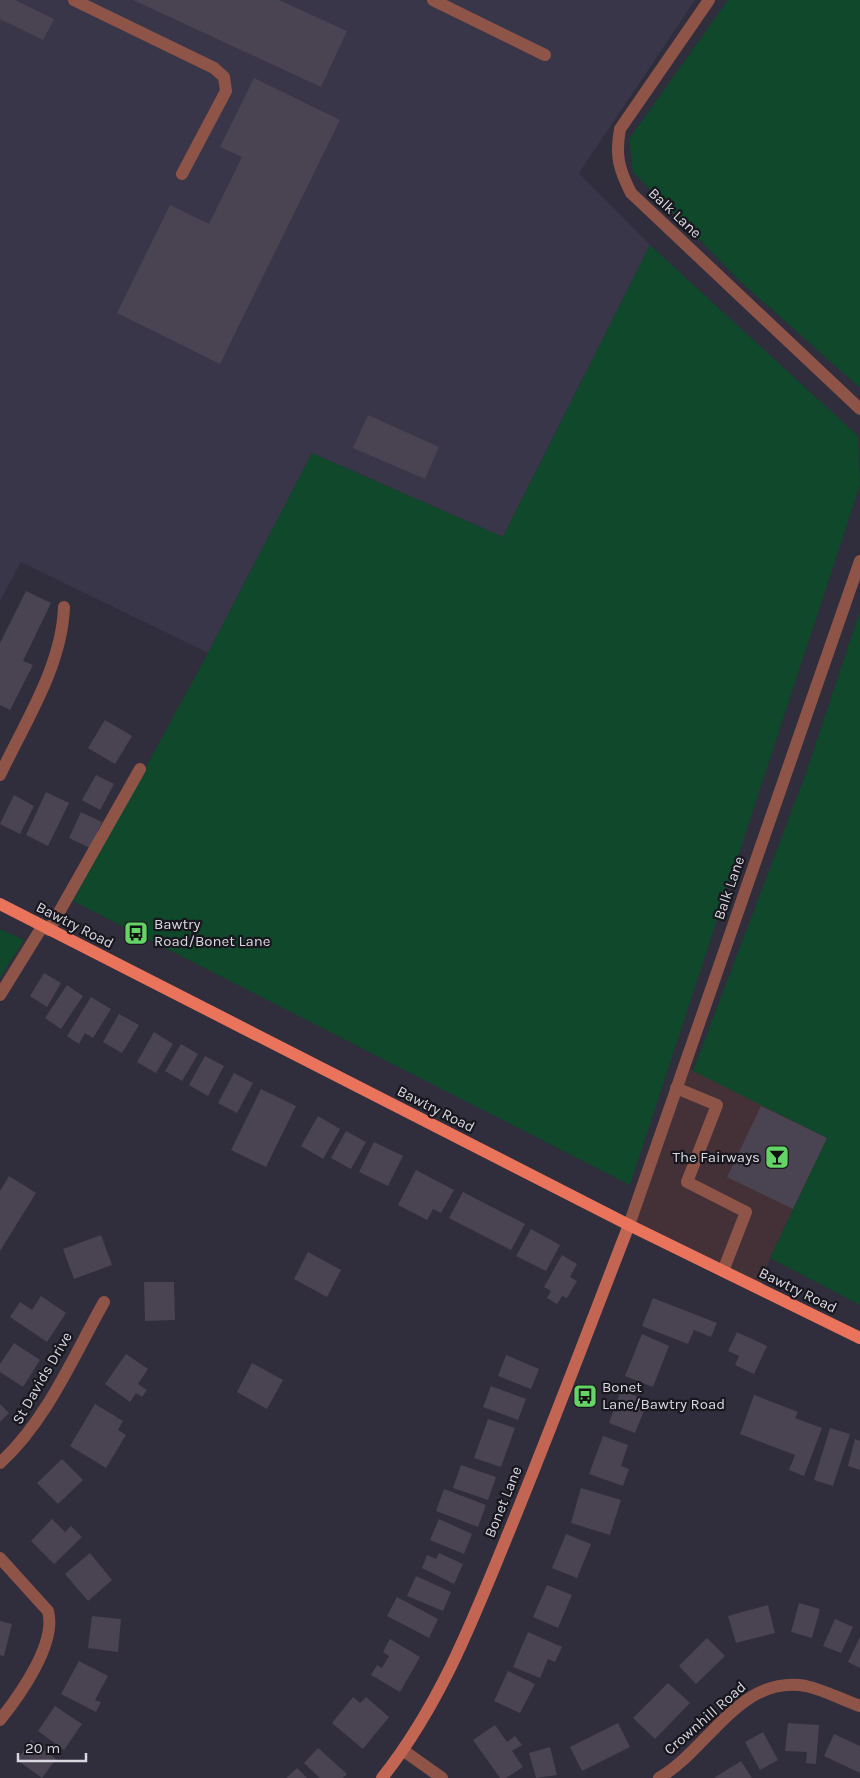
<svg xmlns="http://www.w3.org/2000/svg" width="860" height="1778" viewBox="0 0 860 1778" font-family="Karla,sans-serif">
<style>
.commercial{fill:#443138}
.built{fill:#39364a}
.green{fill:#0f482b}
.building{fill:#4a4352}
.lines{fill:none;stroke-linecap:round;stroke-linejoin:round}
.service{stroke:#8e5448;stroke-width:12}
.minor{stroke:#8e5448;stroke-width:12}
.secondary{stroke:#c26653;stroke-width:12}
.primary{stroke:#ea735b;stroke-width:12}
.labels{text-anchor:middle;stroke-width:4.5;stroke-linejoin:round;paint-order:stroke}
.street-label{font-size:15px;fill:#d9d8e1;stroke:#18171d}
.poi-label{font-size:15px;fill:#d9d8e1;stroke:#18171d;text-anchor:start}
</style>
<rect width="100%" height="100%" fill="#302d3c"/>
<path class="commercial" d="M684 1066 827 1138 770 1258 759 1289 629 1225Z"/>
<path class="built" d="M0 0H695L579 173 650 245 503 537 312 453 208 653 21 562 0 601Z"/>
<g class="green">
<path d="M728 0H860V388L740 281 633 172 629 139Z"/>
<path d="M650 245 858 436 860 485 630 1185 73 901 208 653 312 453 503 537Z"/>
<path d="M860 611V1305L770 1258 827 1138 693 1071 806 773Z"/>
<path d="M0 929 24 940 0 978Z"/>
</g>
<g class="building">
<path d="M0 0H15L54 19 43 40 0 19Z"/>
<path d="M133 0H279L347 31 321 87Z"/>
<path d="M254 78 340 120 220 364 117 313 170 205 209 224 242 157 220 147Z"/>
<path d="M368 415 439 447 425 479 353 448Z"/>
<path d="M26 591 51 603 23 661 33 665 10 710 0 705V643Z"/>
<path d="M105 720 132 736 115 764 88 748Z"/>
<path d="M96 775 114 784 100 810 82 800Z"/>
<path d="M46 792 69 803 48 846 26 835Z"/>
<path d="M14 795 34 806 20 834 0 824Z"/>
<path d="M81 812 102 822 90 848 69 838Z"/>
<path d="M44 973 61 983 47 1007 30 996Z"/>
<path d="M67 985 83 996 61 1029 45 1018Z"/>
<path d="M91 997 111 1009 93 1038 85 1033 79 1044 67 1036Z"/>
<path d="M119 1014 139 1025 122 1053 103 1042Z"/>
<path d="M154 1032 173 1044 156 1073 137 1062Z"/>
<path d="M181 1044 198 1054 182 1081 165 1071Z"/>
<path d="M205 1056 224 1066 208 1096 189 1085Z"/>
<path d="M234 1073 253 1083 237 1113 218 1103Z"/>
<path d="M261 1089 296 1106 266 1167 231 1150Z"/>
<path d="M761 1106 827 1138 793 1209 727 1177Z"/>
<path d="M318 1116 340 1129 323 1159 301 1146Z"/>
<path d="M346 1131 366 1142 351 1169 331 1158Z"/>
<path d="M374 1142 403 1156 388 1186 359 1172Z"/>
<path d="M416 1170 454 1190 441 1213 433 1209 427 1220 398 1205Z"/>
<path d="M9 1176 36 1193 0 1251V1191Z"/>
<path d="M463 1192 525 1224 511 1250 449 1218Z"/>
<path d="M531 1229 560 1245 546 1271 516 1256Z"/>
<path d="M101 1235 112 1265 74 1279 63 1249Z"/>
<path d="M308 1252 341 1270 327 1297 294 1279Z"/>
<path d="M562 1255 577 1264 570 1277 577 1281 567 1298 562 1296 557 1304 547 1298 551 1291 544 1287Z"/>
<path d="M144 1282H174L175 1320 145 1321Z"/>
<path d="M41 1296 66 1313 47 1342 10 1317 20 1302 32 1310Z"/>
<path d="M653 1298 717 1323 711 1337 694 1330 688 1344 642 1326Z"/>
<path d="M737 1332 767 1346 754 1374 735 1365 739 1356 728 1351Z"/>
<path d="M642 1334 669 1346 653 1387 625 1376Z"/>
<path d="M14 1343 40 1360 23 1387 0 1372V1364Z"/>
<path d="M126 1354 148 1369 138 1384 147 1390 142 1397 136 1393 130 1402 105 1384Z"/>
<path d="M506 1355 539 1369 531 1389 498 1376Z"/>
<path d="M252 1363 283 1380 267 1409 237 1392Z"/>
<path d="M491 1386 526 1399 518 1420 483 1407Z"/>
<path d="M621 1390 648 1401 635 1433 609 1423Z"/>
<path d="M754 1395 798 1412 795 1418 822 1428 804 1476 789 1470 795 1455 740 1434Z"/>
<path d="M0 1404 9 1413 0 1422Z"/>
<path d="M95 1404 123 1421 118 1430 126 1435 106 1468 70 1446Z"/>
<path d="M488 1419 515 1428 501 1467 474 1458Z"/>
<path d="M830 1428 850 1434 833 1486 814 1480Z"/>
<path d="M603 1436 628 1445 621 1466 629 1469 623 1486 589 1474Z"/>
<path d="M855 1439 860 1441V1470L848 1466Z"/>
<path d="M62 1459 83 1480 58 1504 37 1483Z"/>
<path d="M461 1465 496 1477 488 1500 453 1488Z"/>
<path d="M581 1488 621 1500 610 1535 571 1523Z"/>
<path d="M444 1489 486 1505 478 1527 436 1511Z"/>
<path d="M52 1519 65 1532 71 1526 82 1537 54 1564 31 1541Z"/>
<path d="M439 1519 472 1534 464 1554 430 1540Z"/>
<path d="M566 1534 591 1544 577 1578 552 1568Z"/>
<path d="M90 1553 112 1580 88 1601 65 1574Z"/>
<path d="M439 1553 463 1564 454 1584 422 1568 427 1555 436 1559Z"/>
<path d="M416 1576 451 1592 443 1611 407 1596Z"/>
<path d="M547 1585 572 1595 558 1628 533 1617Z"/>
<path d="M397 1597 438 1619 429 1638 387 1616Z"/>
<path d="M799 1603 820 1609 812 1638 791 1632Z"/>
<path d="M768 1605 775 1633 736 1643 728 1616Z"/>
<path d="M92 1616 121 1619 118 1652 88 1648Z"/>
<path d="M835 1619 853 1627 841 1653 823 1646Z"/>
<path d="M0 1621 12 1624 4 1656 0 1655Z"/>
<path d="M528 1632 562 1647 555 1662 548 1659 540 1678 513 1667Z"/>
<path d="M860 1637V1668L848 1662Z"/>
<path d="M707 1638 725 1656 696 1684 679 1666Z"/>
<path d="M390 1639 420 1657 400 1692 371 1675 377 1665 382 1668 389 1656 383 1652Z"/>
<path d="M79 1661 108 1676 95 1700 101 1702 96 1712 61 1694Z"/>
<path d="M508 1671 535 1684 520 1713 494 1701Z"/>
<path d="M668 1683 690 1703 655 1739 633 1718Z"/>
<path d="M353 1697 360 1703 366 1697 389 1717 363 1749 332 1723Z"/>
<path d="M55 1706 82 1724 64 1750 38 1731Z"/>
<path d="M618 1723 630 1747 582 1771 570 1747Z"/>
<path d="M788 1723 819 1725 816 1764 806 1763 807 1752 785 1751Z"/>
<path d="M495 1725 507 1742 515 1736 522 1745 512 1751 523 1767 506 1778H500L473 1740Z"/>
<path d="M763 1732 778 1760 760 1770 745 1742Z"/>
<path d="M834 1734 860 1746V1773L824 1756Z"/>
<path d="M31 1740 56 1759 42 1778 17 1760Z"/>
<path d="M550 1747 557 1775 536 1778 529 1753Z"/>
<path d="M318 1748 347 1774 343 1778H320L304 1763Z"/>
<path d="M741 1761 752 1778H714Z"/>
<path d="M297 1768 307 1778H286Z"/>
</g>
<g class="lines">
<g class="service">
<path d="M74 0 214 68 224 77 226 91 182 174"/>
<path d="M433 0 545 55"/>
<path d="M709 0 620 129C615 156 619 169 631 193L860 409"/>
<path d="M0 775C25 722 62 666 64 607"/>
<path d="M49 930 140 769"/>
<path d="M676 1088 717 1105 687 1182 746 1212 723 1271"/>
<path d="M629 1225 860 561"/>
</g>
<g class="minor">
<path d="M0 995 42 927"/>
<path d="M0 1463C47 1420 73 1357 104 1302"/>
<path d="M0 1558 48 1611C57 1643 20 1695 0 1720"/>
<path d="M404 1751 442 1778"/>
<path d="M659 1778C709 1749 740 1674 806 1686 824 1690 843 1700 860 1706"/>
</g>
<path class="secondary" d="M382 1778C440 1705 473 1620 508 1534 550 1432 589 1328 629 1225"/>
<path class="primary" d="M0 904 629 1225 860 1338"/>
</g>
<defs>
<g id="bus-square" transform="scale(1.25)"><rect x="-9" y="-9" width="18" height="18" rx="4" fill="#65d467" stroke="#18171d"/><path d="M-5-6H5V4H4V6H2V4H-2V6H-4V4H-5ZM-3.5-4V0h7V-4ZM-3.5 1.2v1.5H-2V1.2ZM2 1.2v1.5H3.5V1.2Z" fill="#111"/></g>
<g id="bar-square" transform="scale(1.25)"><rect x="-9" y="-9" width="18" height="18" rx="4" fill="#65d467" stroke="#18171d"/><path d="M-6-5H6L.8 .8V4.5H3.5V6h-7V4.5H-.8V.8Z" fill="#111"/></g>
</defs>
<g fill-rule="evenodd">
<use href="#bus-square" x="136" y="933"/>
<use href="#bar-square" x="777" y="1157"/>
<use href="#bus-square" x="585" y="1396"/>
</g>
<g class="labels">
<g class="street-label">
<text transform="translate(675 213) rotate(43)" y="5">Balk Lane</text>
<text transform="translate(729 888) rotate(-71)" y="5">Balk Lane</text>
<text transform="translate(75 925) rotate(27)" y="5">Bawtry Road</text>
<text transform="translate(436 1109) rotate(27)" y="5">Bawtry Road</text>
<text transform="translate(798 1290) rotate(26)" y="5">Bawtry Road</text>
<text transform="translate(42 1378) rotate(-60)" y="5">St Davids Drive</text>
<text transform="translate(503 1502) rotate(-68)" y="5">Bonet Lane</text>
<text transform="translate(705 1718) rotate(-41)" y="5">Crownhill Road</text>
</g>
<g class="poi-label">
<text x="154" y="929">Bawtry<tspan x="154" dy="17">Road/Bonet Lane</tspan></text>
<text x="760" y="1162" text-anchor="end">The Fairways</text>
<text x="602" y="1392">Bonet<tspan x="602" dy="17">Lane/Bawtry Road</tspan></text>
</g>
</g>
<path d="M18 1753v8h68v-8" fill="none" stroke="#d9d8e1" stroke-width="2.5"/>
<text x="25" y="1753" font-size="15" fill="#d9d8e1" stroke="#18171d" stroke-width="4" paint-order="stroke">20 m</text>
</svg>
